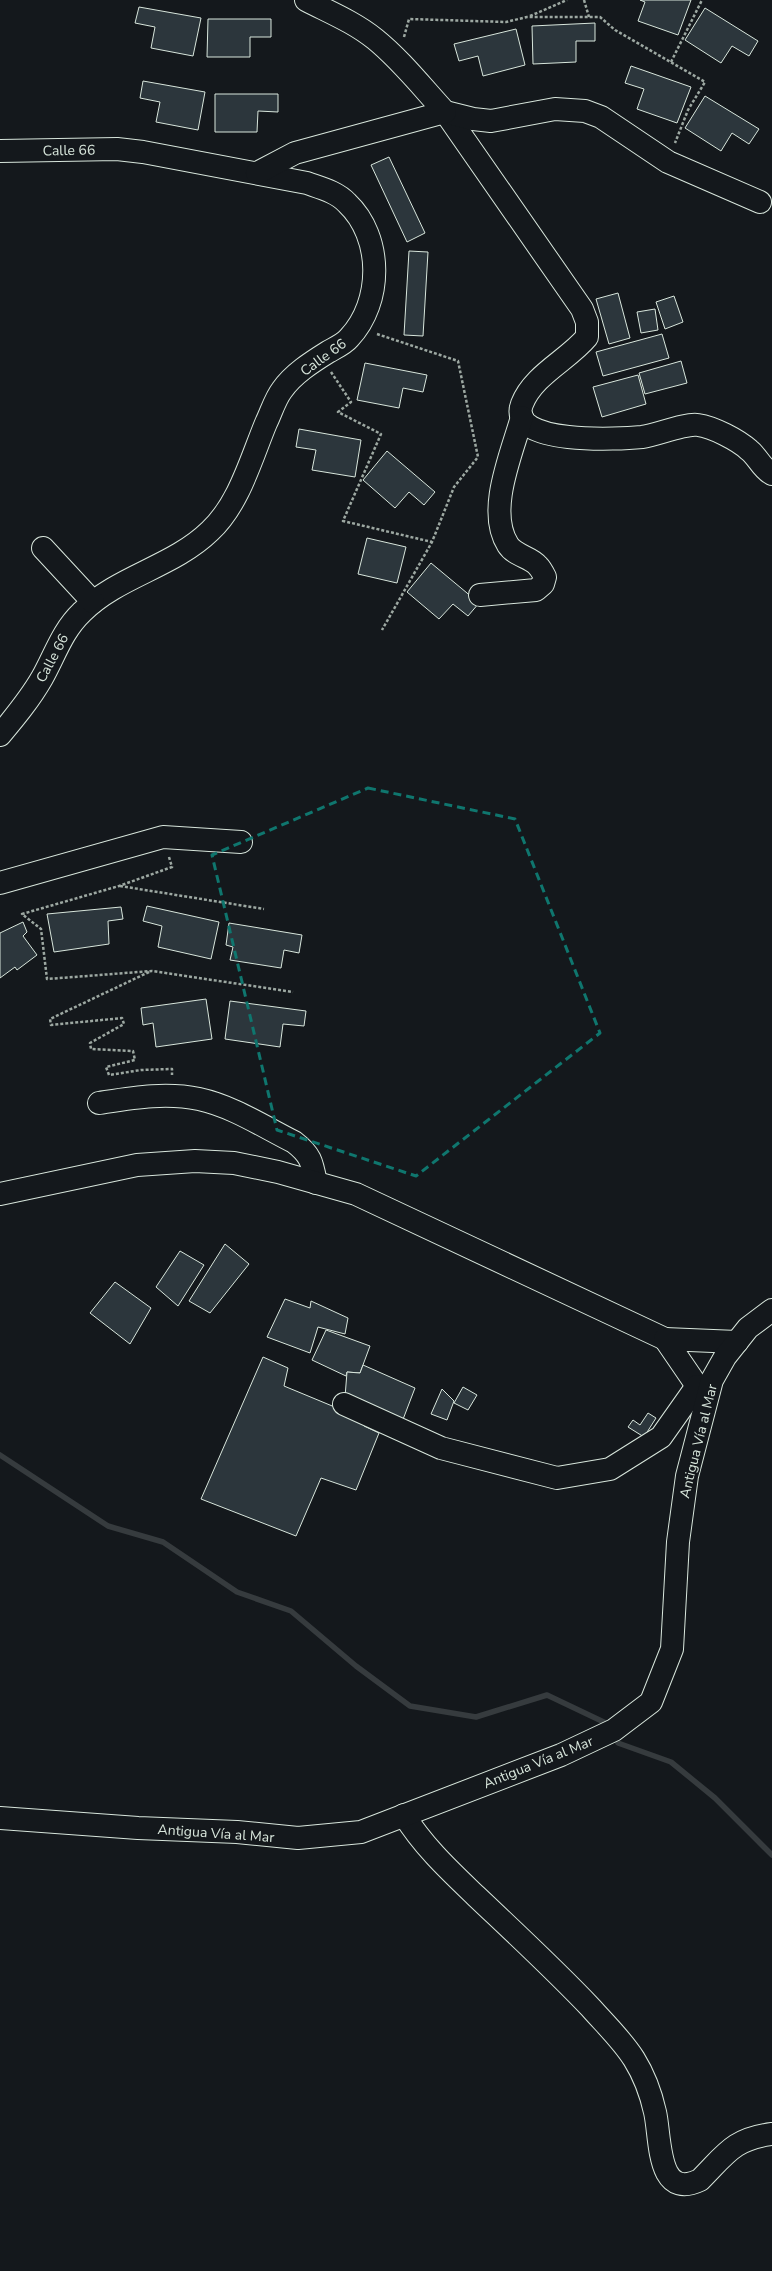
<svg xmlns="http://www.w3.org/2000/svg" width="772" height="2271" viewBox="0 0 772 2271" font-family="'Nunito Sans',sans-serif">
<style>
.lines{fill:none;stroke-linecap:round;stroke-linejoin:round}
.stream{stroke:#363b3e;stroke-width:5.5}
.building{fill:#2c363c;stroke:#d8e6dc}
.minor-casing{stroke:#d8e6dc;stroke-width:24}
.major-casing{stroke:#d8e6dc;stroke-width:24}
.path{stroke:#9da8a2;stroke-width:2.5;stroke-dasharray:3 2;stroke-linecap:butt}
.minor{stroke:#14181c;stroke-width:22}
.major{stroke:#14181c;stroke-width:22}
.marked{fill:none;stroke:#0f766e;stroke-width:3;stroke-dasharray:8 5;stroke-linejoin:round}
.labels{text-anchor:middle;stroke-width:3;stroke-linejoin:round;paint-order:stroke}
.street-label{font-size:14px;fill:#d8e6dc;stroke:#14181c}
</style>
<rect width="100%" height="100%" fill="#14181c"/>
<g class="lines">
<g class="stream">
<path d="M0 1455 108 1526 163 1542 237 1592 291 1611 356 1666 410 1706 476 1717 547 1695 610 1725"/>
<path d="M618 1743 671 1762 715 1798 772 1855"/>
</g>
</g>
<g class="building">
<path d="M640 0H691L678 35 638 21 645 2Z"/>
<path d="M139 7 201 18 193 56 151 48 155 27 135 23Z"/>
<path d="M705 8 758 41 749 56 732 46 721 63 685 40Z"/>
<path d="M208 19H271V37H250V57H207Z"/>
<path d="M595 23V41H576V62L533 64 532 26Z"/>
<path d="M516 29 525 65 483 76 478 56 459 61 454 44Z"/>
<path d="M631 66 691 87 677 123 637 109 644 89 625 83Z"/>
<path d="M143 81 205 92 198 130 156 122 160 102 140 98Z"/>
<path d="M215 94H278V112L258 111 257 132H215Z"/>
<path d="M705 96 759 129 749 144 732 133 721 151 685 128Z"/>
<path d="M389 157 425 233 407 242 371 165Z"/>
<path d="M409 251 428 252 423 336 404 335Z"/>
<path d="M618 293 630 338 609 344 596 299Z"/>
<path d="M674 296 683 322 665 329 656 302Z"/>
<path d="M655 309 658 330 641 333 637 312Z"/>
<path d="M662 334 669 358 603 376 596 352Z"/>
<path d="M681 361 687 383 645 394 639 373Z"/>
<path d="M365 363 427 375 423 392 403 388 399 408 357 400Z"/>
<path d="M638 375 646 404 602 417 593 387Z"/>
<path d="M299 429 361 440 355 477 312 470 316 450 296 447Z"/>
<path d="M387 451 435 492 424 505 409 492 395 508 363 480Z"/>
<path d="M367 538 406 547 397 583 358 574Z"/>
<path d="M431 563 479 603 468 616 453 604 439 619 407 592Z"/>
<path d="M147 906 219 922 211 959 158 947 162 926 143 921Z"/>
<path d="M121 907 123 919 108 921 109 944 54 952 47 914Z"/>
<path d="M23 922 27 932 23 936 37 955 17 970 15 967 0 978V933Z"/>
<path d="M229 923 302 935 299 953 284 950 281 968 230 960 233 947 226 945Z"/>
<path d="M206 999 212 1039 156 1047 153 1023 143 1025 141 1008Z"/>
<path d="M230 1001 306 1011 304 1026 283 1024 280 1047 225 1039Z"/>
<path d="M225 1244 249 1264 210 1313 189 1301Z"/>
<path d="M180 1251 204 1265 178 1306 156 1287Z"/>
<path d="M115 1282 151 1308 130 1344 90 1313Z"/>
<path d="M285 1299 310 1308 311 1301 348 1318 345 1334 318 1327 310 1353 267 1337Z"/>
<path d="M326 1330 370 1346 360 1373 347 1372 346 1376 312 1360Z"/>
<path d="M263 1357 288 1368 284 1386 366 1420 364 1426 379 1433 356 1490 321 1478 296 1536 201 1499Z"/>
<path d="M363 1365 415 1388 402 1422 345 1397 347 1372 360 1373Z"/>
<path d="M463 1387 477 1395 468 1410 454 1403Z"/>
<path d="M442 1389 454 1401 447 1420 431 1414Z"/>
<path d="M648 1413 656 1418 644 1437 628 1427 633 1420 640 1425Z"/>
</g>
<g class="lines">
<g class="minor-casing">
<g id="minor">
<path d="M445 112 582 309 587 322V337C568 360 533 375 522 404 506 446 622 439 642 437 657 435 685 423 698 425 713 427 738 440 749 450 758 457 762 469 772 474"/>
<path d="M445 112 473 119 491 121 555 109 585 111 601 117 668 162 760 202"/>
<path d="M0 151 117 149 143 152 307 183C321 188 337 192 347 203 383 237 383 302 349 338 344 344 335 348 328 352 312 362 293 374 282 390 275 399 271 413 266 423 251 459 239 504 210 531 173 567 118 576 82 612 62 631 55 655 42 678 30 699 15 717 0 735"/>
<path d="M257 173 295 153 445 112C422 87 401 60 375 39 354 22 329 12 306 0"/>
<path d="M43 548 93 602"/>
<path d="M480 595 536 590 543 584 545 577C543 573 541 569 538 566 531 557 515 556 508 545 486 511 512 453 522 417"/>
<path d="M0 883 163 837 241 842"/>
<path d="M99 1103C132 1098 165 1092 199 1099 232 1106 264 1127 294 1142 311 1155 312 1162 316 1183"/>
<path d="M0 1194 137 1165 195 1161 234 1163 278 1172 356 1194 665 1339"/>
<path d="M706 1399 665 1339 737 1342"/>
<path d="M344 1404 441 1448 557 1478 610 1469 661 1437 697 1386"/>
<path d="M404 1815C423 1846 450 1871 476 1896 515 1933 554 1969 591 2008 606 2025 622 2040 634 2059 644 2075 651 2094 655 2112 661 2137 656 2201 700 2180 726 2154 733 2139 772 2134"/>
</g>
</g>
<g class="major-casing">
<path id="major" d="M0 1818 138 1828 237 1832 298 1838 361 1832 561 1755 614 1730 651 1702 672 1649 678 1542 687 1476 712 1380 725 1357 748 1328 772 1310"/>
</g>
<g class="path">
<path d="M584 0 589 17"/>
<path d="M530 16 567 0"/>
<path d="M404 37 409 19 506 22 527 17H600L615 30 705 82 688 110 675 143"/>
<path d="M671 62 702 0"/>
<path d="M377 334 458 361 478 457 454 487 432 542 382 630"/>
<path d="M331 372 351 402 338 412 381 434 343 521 432 542"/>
<path d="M169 857 172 867 119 886 22 914 41 929 47 979 152 971 293 992"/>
<path d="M120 886 264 909"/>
<path d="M149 972 50 1019 51 1025 122 1018 124 1024 90 1043 91 1049 133 1051 135 1060 106 1067 109 1075 141 1070 172 1069V1075"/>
</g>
<use href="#minor" class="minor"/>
<use href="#major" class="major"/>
</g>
<path class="marked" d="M368 788 515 819 600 1033 416 1176 277 1130 212 855Z"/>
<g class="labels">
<g class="street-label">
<text transform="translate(69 150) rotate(-1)" y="5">Calle 66</text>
<text transform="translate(323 357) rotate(-36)" y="5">Calle 66</text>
<text transform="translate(52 658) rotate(-62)" y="5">Calle 66</text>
<text transform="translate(698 1441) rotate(-76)" y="5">Antigua Vía al Mar</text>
<text transform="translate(538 1762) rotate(-22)" y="5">Antigua Vía al Mar</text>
<text transform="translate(216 1833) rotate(4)" y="5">Antigua Vía al Mar</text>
</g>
</g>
</svg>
